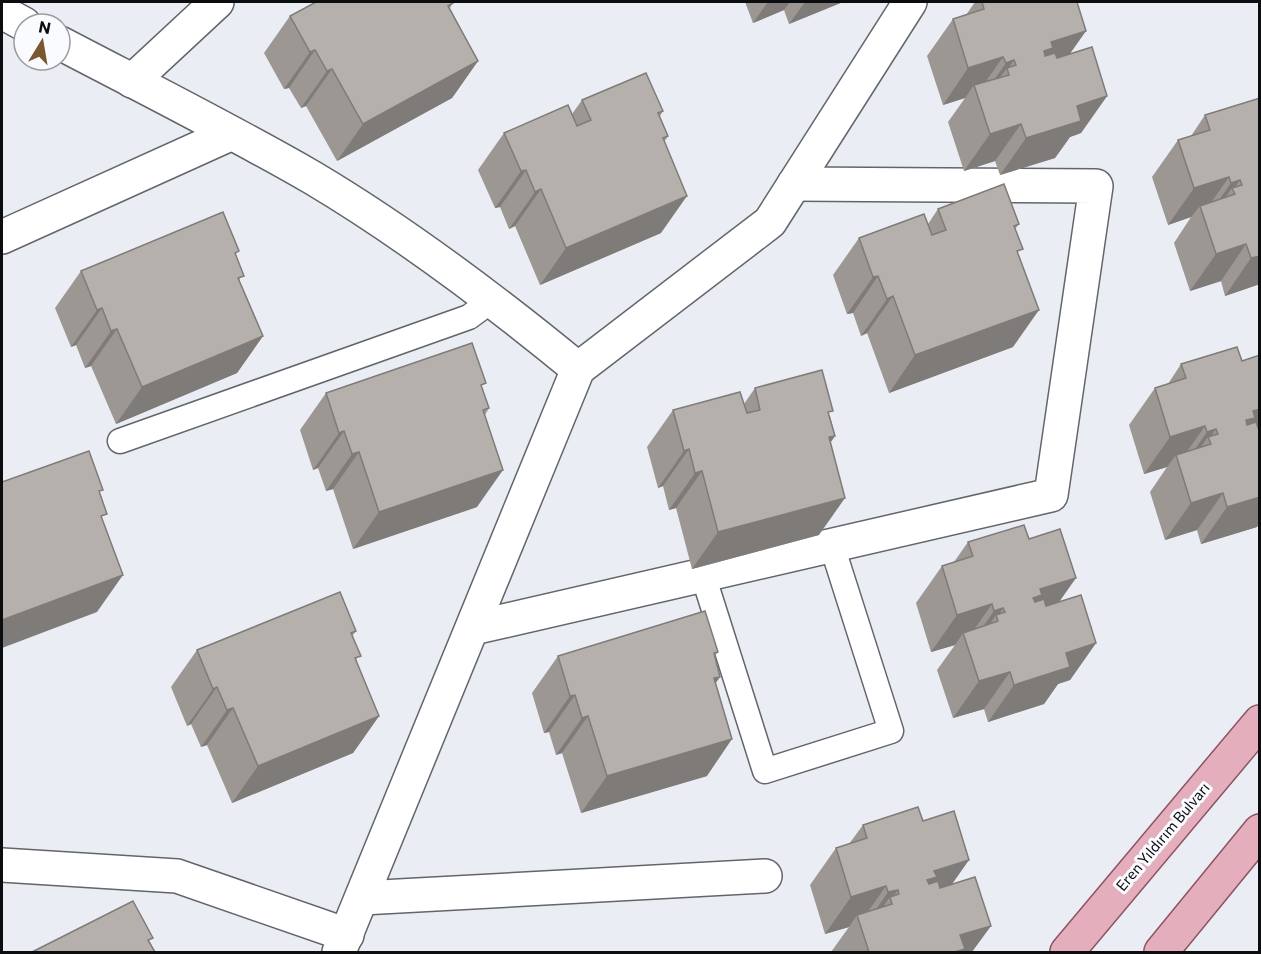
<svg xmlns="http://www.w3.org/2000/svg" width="1261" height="954" viewBox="0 0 1261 954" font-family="Commissioner,sans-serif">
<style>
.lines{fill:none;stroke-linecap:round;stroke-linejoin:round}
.service-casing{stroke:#62656a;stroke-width:27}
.minor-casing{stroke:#62656a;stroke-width:36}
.primary-casing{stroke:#8d5362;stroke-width:36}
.service{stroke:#fff;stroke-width:24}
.minor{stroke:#fff;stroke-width:33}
.primary{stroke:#e5aebc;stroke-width:33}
.wall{fill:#9c9793}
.shaded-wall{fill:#7f7b78}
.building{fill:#b5b0ab;stroke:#7f7b78;stroke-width:1.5}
.labels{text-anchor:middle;stroke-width:6;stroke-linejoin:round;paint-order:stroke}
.street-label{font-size:15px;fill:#0c0d0f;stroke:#f9fbff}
</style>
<rect width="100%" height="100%" fill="#eaeef4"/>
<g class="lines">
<g class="service-casing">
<g id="service">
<path d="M120 441 469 317 492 300"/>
<path d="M703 575 765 771 891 731 832 546"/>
</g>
</g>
<g class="minor-casing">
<g id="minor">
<path d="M2 12 24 24"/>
<path d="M60 43C144 87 230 130 313 178 407 234 494 300 578 369"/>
<path d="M132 81 217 2"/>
<path d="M2 237 230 134"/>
<path d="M473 628 1051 495 1096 186 794 184"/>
<path d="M2 865 177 876 347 935"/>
<path d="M362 898 765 876"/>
<path d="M339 952 578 369 770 222 910 2"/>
</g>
</g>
<g class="primary-casing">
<g id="primary">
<path d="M1067 952 1260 722"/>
<path d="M1161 952 1260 831"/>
</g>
</g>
<use href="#service" class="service"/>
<use href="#minor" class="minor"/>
<use href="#primary" class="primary"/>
</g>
<g class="wall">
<path d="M316 2H453L450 8 478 61 452 98 337 161 306 106 301 108 289 88 284 89 264 53 290 16Z"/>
<path d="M745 2H843L789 24 784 10 753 23Z"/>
<path d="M975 2H1077L1070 54 1107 96 1081 133 1070 137 1055 158 1000 175 995 161 964 171 948 122 965 98 943 105 927 56 953 19 966 15Z"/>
<path d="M1260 98V284L1225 296 1221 281 1190 291 1174 243 1191 217 1168 225 1152 177 1178 140 1191 136 1205 115Z"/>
<path d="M582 100 663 111 660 116 668 136 664 142 661 233 540 285 515 226 509 229 500 207 495 208 478 170 504 133 572 114Z"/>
<path d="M938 209 1019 224 1015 229 1018 255 1013 347 889 393 867 333 861 336 853 313 847 314 833 275 859 238 928 224Z"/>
<path d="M236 256 240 282 263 336 237 373 116 424 91 366 85 368 76 345 71 347 55 308 81 271Z"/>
<path d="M1237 347 1257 527 1201 544 1197 530 1165 540 1150 492 1167 467 1144 474 1129 425 1155 388 1168 384 1181 364Z"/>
<path d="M482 388 489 408 485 415 477 507 353 549 333 489 326 491 318 468 313 470 300 430 326 393Z"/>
<path d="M755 388 830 416 835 436 830 443 819 535 692 569 676 508 669 510 663 486 658 488 647 447 673 410 744 404Z"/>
<path d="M1029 539 1059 602 1096 643 1070 680 1058 684 1044 704 988 722 984 709 953 718 937 670 955 645 931 652 916 603 942 566 954 562 968 542Z"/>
<path d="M356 631 353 635 357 662 379 716 353 753 232 803 207 745 201 747 191 724 187 726 171 687 197 650Z"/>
<path d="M718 652 715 656 716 683 707 776 581 813 562 753 556 755 549 732 544 733 532 693 558 656Z"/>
<path d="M923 821 953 884 972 952H831L849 927 825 934 810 885 836 848 849 844 863 825Z"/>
</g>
<g class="shaded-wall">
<path d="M768 2H790L784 10 753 23Z"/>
<path d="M805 2H843L789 24Z"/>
<path d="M1086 31 1060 68 1034 76 1044 51 1051 42Z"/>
<path d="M315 50 289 88 284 89 310 52Z"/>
<path d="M1003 57 977 94 974 85 965 98 943 105 968 68Z"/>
<path d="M1014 60 1007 70V68L985 98 980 100 1006 63Z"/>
<path d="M478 61 452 98 337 161 363 124Z"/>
<path d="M332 69 306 106 301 108 327 71Z"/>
<path d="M1107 96 1081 133 1070 137 1055 158 1000 175 1026 138 1077 106Z"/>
<path d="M1021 124 995 161 964 171 990 134Z"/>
<path d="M526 170 500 207 495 208 521 171Z"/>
<path d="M1229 177 1203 214 1200 206 1191 217 1168 225 1194 188Z"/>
<path d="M1240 180 1233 190 1232 188 1211 218 1205 220 1231 183Z"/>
<path d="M541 189 515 226 509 229 535 192Z"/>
<path d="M687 196 661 233 540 285 566 248Z"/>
<path d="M1246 244 1221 281 1190 291 1216 254Z"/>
<path d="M1260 256V284L1225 296 1251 258Z"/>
<path d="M878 276 853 313 847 314 873 277Z"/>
<path d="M893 296 867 333 861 336 887 299Z"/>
<path d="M102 308 76 345 71 347 97 310Z"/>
<path d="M1039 310 1013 347 889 393 915 355Z"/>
<path d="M117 329 91 366 85 368 111 331Z"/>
<path d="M263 336 237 373 116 424 142 387Z"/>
<path d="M1260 409V438L1236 446 1246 420 1253 411Z"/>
<path d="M1205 426 1179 463 1176 455 1167 467 1144 474 1170 437Z"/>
<path d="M1216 429 1209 439 1208 437 1187 467 1181 469 1207 432Z"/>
<path d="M344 431 318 468 313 470 339 433Z"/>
<path d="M835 436 809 473 829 437Z"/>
<path d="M689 449 663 486 658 488 684 451Z"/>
<path d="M359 452 333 489 326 491 352 454Z"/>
<path d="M503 470 477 507 353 549 379 512Z"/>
<path d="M702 471 676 508 669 510 695 473Z"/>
<path d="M1223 493 1197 530 1165 540 1191 503Z"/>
<path d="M1260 497V523L1257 527 1201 544 1227 507Z"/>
<path d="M845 498 819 535 692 569 718 532Z"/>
<path d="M123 575 97 612 2 648V620Z"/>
<path d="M1076 578 1050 615 1023 623 1033 598 1040 589Z"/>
<path d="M992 604 966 641 963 633 955 645 931 652 957 615Z"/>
<path d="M1003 608 997 617 996 615 975 646 968 648 994 611Z"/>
<path d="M1096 643 1070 680 1058 684 1044 704 988 722 1014 685 1066 653Z"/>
<path d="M1010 672 984 709 953 718 979 681Z"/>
<path d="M720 677 694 714 714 678Z"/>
<path d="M217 687 191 724 187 726 213 689Z"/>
<path d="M575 695 549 732 544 733 570 696Z"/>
<path d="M233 708 207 745 201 747 227 710Z"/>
<path d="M379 716 353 753 232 803 258 766Z"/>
<path d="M588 716 562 753 556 755 582 718Z"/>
<path d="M732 739 707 776 581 813 607 776Z"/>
<path d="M969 860 943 897 901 917 934 871Z"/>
<path d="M886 886 860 923 857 915 849 927 825 934 851 897Z"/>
<path d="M898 890 891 899 890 897 868 928 862 930 888 892Z"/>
<path d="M991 926 972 952H948L960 935Z"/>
</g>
<g class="building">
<path d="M316 2H453V3L448 6 478 61 363 124 332 69 327 71 315 50 310 52 290 16Z"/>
<path d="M982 2H1077L1086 31 1051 42 1053 48 1044 51 1045 56 1055 53 1057 58 1092 47 1107 96 1077 106 1081 121 1026 138 1021 124 990 134 974 85 1009 75 1007 68 1016 65 1014 60 1006 63 1003 57 968 68 953 19 984 9Z"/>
<path d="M646 73 663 111 658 113 668 136 663 138 687 196 566 248 541 189 535 192 526 170 521 171 504 133 568 105 577 126 591 120 582 100Z"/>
<path d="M1260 98V256L1251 258 1246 244 1216 254 1200 206 1235 194 1232 188 1242 185 1240 180 1231 183 1229 177 1194 188 1178 140 1210 130 1205 115Z"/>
<path d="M1004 184 1019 224 1014 226 1023 249 1017 251 1039 310 915 355 893 296 887 299 878 276 873 277 859 238 924 214 932 235 946 230 938 209Z"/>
<path d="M223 212 239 251 235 253 244 276 238 278 263 336 142 387 117 329 111 331 102 308 97 310 81 271Z"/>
<path d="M472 343 486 383 481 385 489 408 483 410 503 470 379 512 359 452 352 454 344 431 339 433 326 393Z"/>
<path d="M1237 347 1242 361 1260 355V409L1253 411 1255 418 1246 420 1247 425 1256 422 1258 428 1260 427V497L1227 507 1223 493 1191 503 1176 455 1211 444 1208 437 1218 434 1216 429 1207 432 1205 426 1170 437 1155 388 1186 378 1181 364Z"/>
<path d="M822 370 833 411 828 412 835 436 829 437 845 498 718 532 702 471 695 473 689 449 684 451 673 410 740 392 747 413 760 410 755 388Z"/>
<path d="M89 451 103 490 99 491 107 514 101 516 123 575 2 620V482Z"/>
<path d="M1024 525 1029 539 1060 529 1076 578 1040 589 1042 595 1033 598 1035 602 1044 599 1046 606 1081 595 1096 643 1066 653 1070 667 1014 685 1010 672 979 681 963 633 998 621 996 615 1005 612 1003 608 994 611 992 604 957 615 942 566 973 556 968 542Z"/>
<path d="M340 592 356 631 351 633 361 656 355 658 379 716 258 766 233 708 227 710 217 687 213 689 197 650Z"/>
<path d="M705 611 718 652 714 653 720 677 714 678 732 739 607 776 588 716 582 718 575 695 570 696 558 656Z"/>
<path d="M918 807 923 821 954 811 969 860 934 871 937 877 927 880 929 884 938 881 940 888 975 877 991 926 960 935 965 949 955 952H869L857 915 892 904 890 897 899 894 898 890 888 892 886 886 851 897 836 848 867 838 863 825Z"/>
<path d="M133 901 153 938 148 940 155 952H32Z"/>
</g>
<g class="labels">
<g class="street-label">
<text transform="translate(1163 837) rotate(-50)" y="5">Eren Yıldırım Bulvarı</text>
</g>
</g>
<rect width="1261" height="954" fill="none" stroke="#0c0d0f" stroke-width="6"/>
<g transform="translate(42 42) rotate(11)"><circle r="28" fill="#f9fbff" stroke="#9a9c9f" stroke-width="1.5"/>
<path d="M0-4.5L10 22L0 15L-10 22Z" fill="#79582f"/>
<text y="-9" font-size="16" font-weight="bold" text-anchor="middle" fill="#0c0d0f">N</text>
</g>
</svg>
